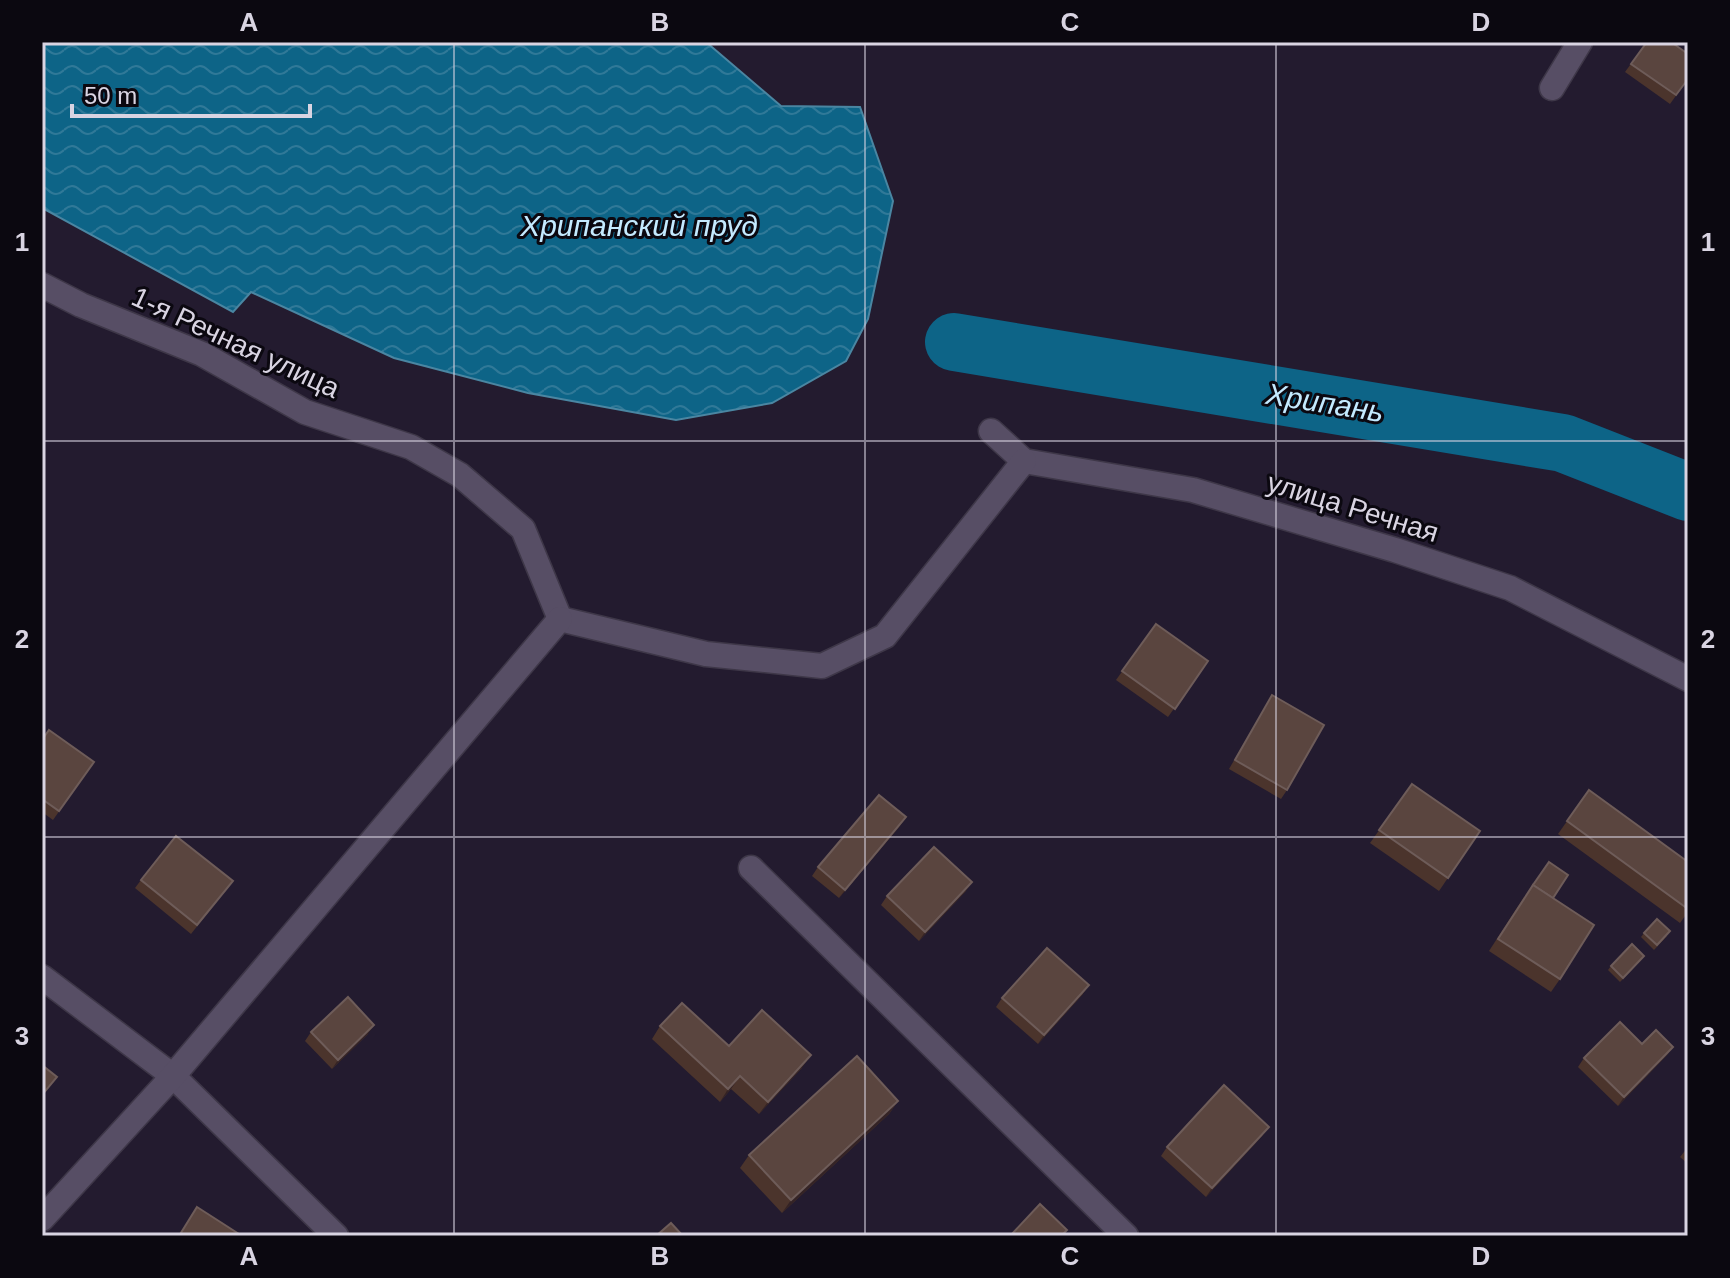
<svg xmlns="http://www.w3.org/2000/svg" width="1730" height="1278" viewBox="0 0 1730 1278" font-family="Helvetica,sans-serif">
<style>
.water{fill:url(#water-waves);stroke:#4a86a2;stroke-width:2}
.lines{fill:none;stroke-linecap:round;stroke-linejoin:round}
.river{stroke:#0d6487;stroke-width:58}
.street-casing{stroke:#3e3748;stroke-width:27}
.street{stroke:#574e65;stroke-width:24}
.wall{fill:#4b342c}
.shaded-wall{fill:#342325}
.building{fill:#5a453f;stroke:#6e5c59;stroke-width:2}
.grid{fill:none;stroke:#d9d4e2;stroke-width:2;stroke-opacity:0.55}
.labels{text-anchor:middle;stroke-width:6;stroke-linejoin:round;paint-order:stroke}
.street-label{font-size:28px;fill:#d9d4e2;stroke:#0b0810}
.water-label{font-size:30px;font-style:italic;fill:#c4eaff;stroke:#0b0810}
.neatline{fill:none;stroke:#d9d4e2;stroke-width:3}
.grid-label{font-size:26px;text-anchor:middle;font-weight:bold;fill:#d9d4e2}
</style>
<defs>
<pattern id="water-waves" width="16" height="10" patternUnits="userSpaceOnUse" patternTransform="scale(2)"><rect width="16" height="10" fill="#0d6487"/><path d="M0 5q4-4 8 0t8 0" fill="none" stroke="#307998"/></pattern>
</defs>
<rect width="100%" height="100%" fill="#231b2f"/>
<path class="water" d="M42 42H706L781 106 860 107 893 201 868 319 846 361 772 403 676 420 528 393 394 358 251 292 233 312 42 208Z"/>
<g class="lines">
<path class="river" d="M954 342 1563 443 1688 492"/>
<g class="street-casing">
<g id="street">
<path d="M1552 88 1580 42"/>
<path d="M42 285 81 305 202 354 305 412 411 447 460 475 523 529 560 619"/>
<path d="M991 431 1024 461 1193 490 1395 550 1510 588 1688 679"/>
<path d="M560 619 706 654 822 666 885 636 1024 461"/>
<path d="M751 868 1126 1236"/>
<path d="M42 977 173 1076 336 1236"/>
<path d="M42 1219 173 1076 560 619"/>
</g>
</g>
<use href="#street" class="street"/>
</g>
<g class="wall">
<path d="M1647 42 1688 79 1670 104 1625 72Z"/>
<path d="M1156 624 1208 661 1168 717 1116 680Z"/>
<path d="M1272 695 1287 790 1281 799 1229 769Z"/>
<path d="M42 740 94 762 53 820 42 812Z"/>
<path d="M1412 784 1480 831 1439 891 1370 843Z"/>
<path d="M1589 790 1688 862V912L1680 923 1558 834Z"/>
<path d="M900 826 839 898 812 876 818 867Z"/>
<path d="M141 880 233 881 191 934 135 888Z"/>
<path d="M966 891 919 941 881 905 887 896Z"/>
<path d="M1524 897 1553 898 1560 979 1551 992 1489 951Z"/>
<path d="M1644 933 1667 936 1654 950 1641 937Z"/>
<path d="M1641 960 1620 982 1608 970 1611 966Z"/>
<path d="M1083 994 1038 1044 996 1007 1002 998Z"/>
<path d="M660 1026 729 1046 802 1068 759 1114 731 1089 720 1102 652 1039Z"/>
<path d="M311 1032 368 1034 332 1069 305 1041Z"/>
<path d="M1642 1044 1673 1047 1667 1055 1618 1106 1578 1067 1584 1058Z"/>
<path d="M898 1101 889 1114 782 1213 740 1168 749 1155Z"/>
<path d="M1263 1135 1206 1197 1161 1156 1167 1147Z"/>
<path d="M1688 1147V1164L1680 1157Z"/>
</g>
<g class="shaded-wall">
<path d="M906 817 900 826 839 898 845 890Z"/>
<path d="M972 882 966 891 919 941 925 932Z"/>
<path d="M1089 985 1083 994 1038 1044 1044 1035Z"/>
<path d="M374 1025 368 1034 332 1069 338 1060Z"/>
<path d="M1673 1047 1667 1055 1618 1106 1624 1097Z"/>
<path d="M811 1055 802 1068 759 1114 768 1102Z"/>
<path d="M740 1076 731 1089 720 1102 728 1089Z"/>
<path d="M898 1101 889 1114 782 1213 791 1200Z"/>
<path d="M1269 1127 1263 1135 1206 1197 1212 1188Z"/>
</g>
<g class="building">
<path d="M1647 42H1671L1688 54V79L1676 95 1631 64Z"/>
<path d="M1156 624 1208 661 1175 709 1122 671Z"/>
<path d="M1272 695 1324 725 1287 790 1235 760Z"/>
<path d="M49 730 94 762 59 811 42 799V740Z"/>
<path d="M1412 784 1480 831 1448 878 1379 830Z"/>
<path d="M1589 790 1688 862V909L1567 821Z"/>
<path d="M879 795 906 817 845 890 818 867Z"/>
<path d="M176 836 233 881 197 925 141 880Z"/>
<path d="M934 847 972 882 925 932 887 896Z"/>
<path d="M1549 862 1568 875 1553 898 1533 885Z"/>
<path d="M1533 885 1594 925 1560 979 1498 939Z"/>
<path d="M1657 919 1670 931 1657 945 1644 933Z"/>
<path d="M1632 944 1644 956 1623 978 1611 966Z"/>
<path d="M1047 948 1089 985 1044 1035 1002 998Z"/>
<path d="M348 997 374 1025 338 1060 311 1032Z"/>
<path d="M682 1003 729 1046 762 1010 811 1055 768 1102 740 1076 728 1089 660 1026Z"/>
<path d="M1620 1022 1642 1044 1656 1030 1673 1047 1624 1097 1584 1058Z"/>
<path d="M857 1056 898 1101 791 1200 749 1155Z"/>
<path d="M42 1065 57 1077 42 1095Z"/>
<path d="M1224 1085 1269 1127 1212 1188 1167 1147Z"/>
<path d="M1040 1204 1067 1230 1061 1236H1010Z"/>
<path d="M197 1207 242 1236H179Z"/>
<path d="M671 1223 683 1236H656Z"/>
</g>
<path class="grid" d="M454 42V1236M865 42V1236M1276 42V1236M42 441H1688M42 837H1688"/>
<g class="labels">
<g class="street-label">
<text transform="translate(236 342) rotate(25)" y="10">1-я Речная улица</text>
<text transform="translate(1353 507) rotate(17)" y="10">улица Речная</text>
</g>
<g class="water-label">
<text x="639" y="236">Хрипанский пруд</text>
<text transform="translate(1325 403) rotate(9)" y="10">Хрипань</text>
</g>
</g>
<rect width="1730" height="1278" fill="none" stroke="#0b0810" stroke-width="88"/>
<path d="M72 104v12h238v-12" fill="none" stroke="#d9d4e2" stroke-width="4"/>
<text x="84" y="104" font-size="24" fill="#d9d4e2" stroke="#0b0810" stroke-width="6" paint-order="stroke">50 m</text>
<rect x="44" y="44" width="1642" height="1190" class="neatline"/>
<g class="grid-label">
<text x="249" y="31">A</text>
<text x="660" y="31">B</text>
<text x="1070" y="31">C</text>
<text x="1481" y="31">D</text>
<text x="22" y="251">1</text>
<text x="1708" y="251">1</text>
<text x="22" y="648">2</text>
<text x="1708" y="648">2</text>
<text x="22" y="1045">3</text>
<text x="1708" y="1045">3</text>
<text x="249" y="1265">A</text>
<text x="660" y="1265">B</text>
<text x="1070" y="1265">C</text>
<text x="1481" y="1265">D</text>
</g>
</svg>
